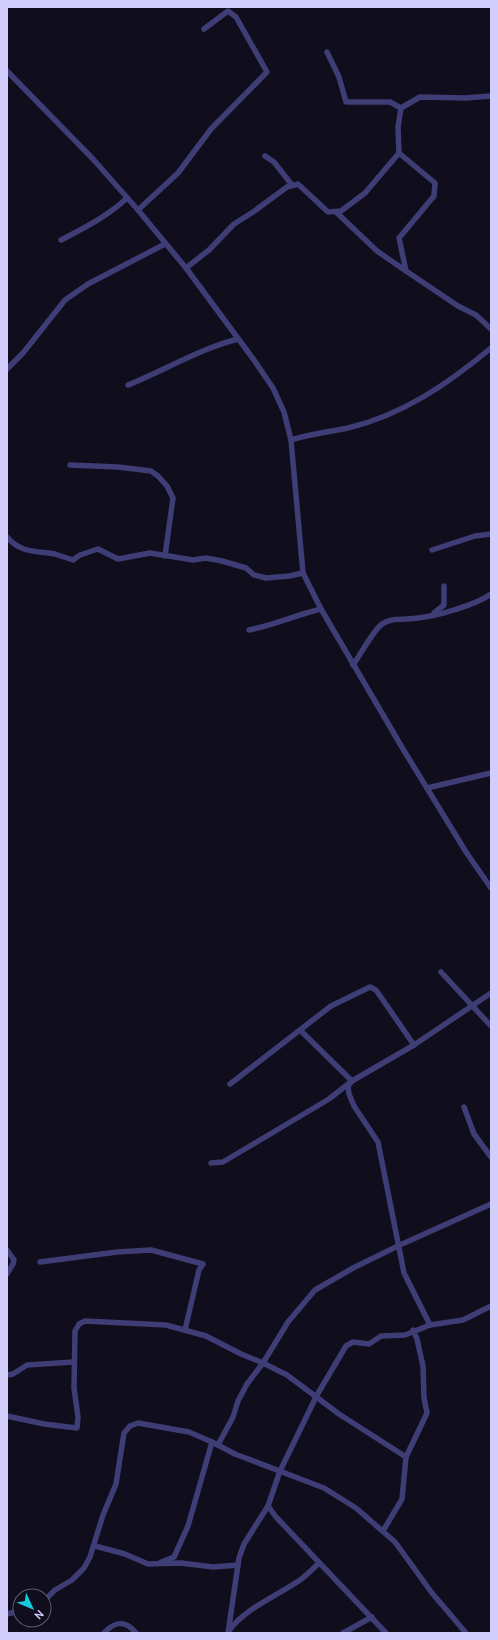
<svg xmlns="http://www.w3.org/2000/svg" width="498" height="1640" viewBox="0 0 498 1640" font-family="Cabin,sans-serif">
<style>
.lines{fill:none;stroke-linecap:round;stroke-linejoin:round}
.street{stroke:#3f3d76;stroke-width:5.5}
</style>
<rect width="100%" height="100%" fill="#100d1c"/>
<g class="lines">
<g class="street">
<path d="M327 52 339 77 346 102H390L401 108"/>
<path d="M7 71 93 159 138 210 186 268 254 360 273 388 284 412 291 440 303 573 321 609 403 749 466 852 491 888"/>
<path d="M399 153 435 183 434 196 399 238 406 271 458 306 476 315 491 329"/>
<path d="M265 156 274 162 292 185"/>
<path d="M138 210 178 173 211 129 267 72 236 17 228 11 204 29"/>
<path d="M336 212 377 251 406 271"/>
<path d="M61 240C84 228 108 216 127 198"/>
<path d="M186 268 209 250 234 224 253 212 287 187 298 184 328 212 341 211 365 193 399 153 398 127 401 108 420 97 465 98 491 96"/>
<path d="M7 369 23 353 65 300 88 284 165 244"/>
<path d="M128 385C165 370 199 349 238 339"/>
<path d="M291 440C310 434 329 432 348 428 403 415 449 383 491 348"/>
<path d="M70 465 118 467 151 471 158 476 167 486 173 498 165 556"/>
<path d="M7 537C20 553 36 551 55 554 61 556 67 558 73 560L80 555 98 549 118 559 150 553 193 560 206 558 222 561 246 568 254 575 266 578 289 576 303 573"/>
<path d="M432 550 475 536 491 534"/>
<path d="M434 613 444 605V586"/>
<path d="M249 630C274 625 296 615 321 609"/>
<path d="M353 665C361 654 372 632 382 624 392 617 406 620 418 618 437 616 476 605 491 594"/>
<path d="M427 788 491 773"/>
<path d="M441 972 491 1026"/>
<path d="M301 1031 352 1081 348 1086 349 1094 354 1106 378 1142 404 1273 430 1325"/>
<path d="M230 1084 331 1006 370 987 376 990 414 1045"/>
<path d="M464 1107 474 1134 491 1157"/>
<path d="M211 1163 223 1162 329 1099 352 1081 414 1045 491 993"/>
<path d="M7 1250 14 1260 13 1264 7 1274"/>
<path d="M40 1262 117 1252 151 1250 203 1264 199 1270 185 1330"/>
<path d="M7 1375 13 1374 27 1365 74 1362"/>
<path d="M7 1416 44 1424 77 1428 78 1417 74 1388 75 1331 79 1324 85 1321 166 1325 206 1336 241 1354 263 1363 287 1375 339 1414 406 1457 402 1499 383 1531"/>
<path d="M218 1445 233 1417 238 1401 247 1384 263 1363 288 1322 315 1290 353 1268 400 1245 491 1204"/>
<path d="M406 1457 427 1413 424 1398 423 1366 417 1339 413 1330"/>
<path d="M268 1506 276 1517 386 1633"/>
<path d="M95 1546 125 1554 148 1564 181 1563 213 1567 238 1565"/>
<path d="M161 1562 174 1557 188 1526 212 1442"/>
<path d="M44 1601 55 1590 72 1580 84 1568 90 1557 103 1515 116 1484 124 1433 130 1426 138 1423 189 1432 212 1442 235 1454 324 1488 356 1508 395 1542 432 1593 466 1633"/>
<path d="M7 1614 20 1611"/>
<path d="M229 1631C242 1610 280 1594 300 1580 307 1575 313 1569 319 1563"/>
<path d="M104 1633C115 1621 125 1620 136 1633"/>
<path d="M228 1633 239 1558 244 1544 268 1506 280 1471 317 1395 346 1346 353 1342 369 1344 381 1336 405 1335 430 1325 463 1320 491 1306"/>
<path d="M343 1633 372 1617"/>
</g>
</g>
<rect width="498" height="1640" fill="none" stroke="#d2cdfa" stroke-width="16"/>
<g transform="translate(32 1608) rotate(134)"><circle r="19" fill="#100d1c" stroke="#5e5a75"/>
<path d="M0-3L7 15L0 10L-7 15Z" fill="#16cadc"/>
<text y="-6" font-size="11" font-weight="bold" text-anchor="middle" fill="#d2cdfa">N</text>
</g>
</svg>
